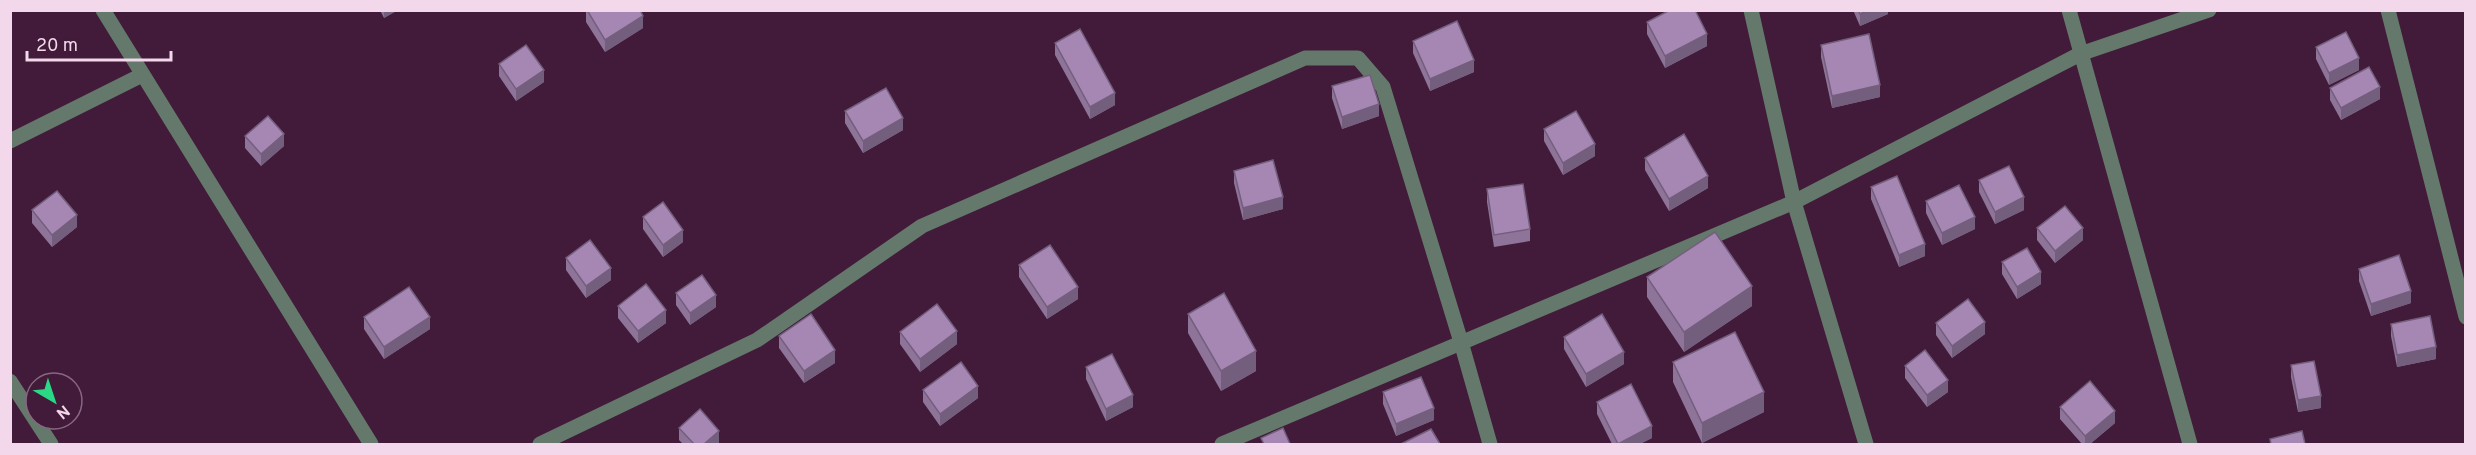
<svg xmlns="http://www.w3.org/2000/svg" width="2476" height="455" viewBox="0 0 2476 455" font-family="Overpass,sans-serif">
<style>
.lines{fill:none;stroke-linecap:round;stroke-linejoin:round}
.minor{stroke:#64796b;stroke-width:15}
.wall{fill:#8f749a}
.shaded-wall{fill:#745e7d}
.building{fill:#a687b3;stroke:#745e7d;stroke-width:1.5}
</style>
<rect width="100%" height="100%" fill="#411b39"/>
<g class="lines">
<g class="minor">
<path d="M103 10 371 444"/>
<path d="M1751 10 1794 202 1866 444"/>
<path d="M2069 10 2190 444"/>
<path d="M2388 10 2466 317"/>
<path d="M10 141 142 75"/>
<path d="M10 381 51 444"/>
<path d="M540 444 757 340 922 226 1305 58H1358L1383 87 1461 342 1490 444"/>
<path d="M1222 444 1794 202 2080 54 2209 10"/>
</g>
</g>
<g class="wall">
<path d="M380 10H398L384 18Z"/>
<path d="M586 10 643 28 605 52 586 22Z"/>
<path d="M1853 10H1888V14L1860 26Z"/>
<path d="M1647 22 1707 46 1665 68 1647 34Z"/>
<path d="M1413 41 1474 72 1430 91 1413 53Z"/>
<path d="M1055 43 1115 105 1090 119 1055 55Z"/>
<path d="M1821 45 1880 97 1832 108 1821 57Z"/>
<path d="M2316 47 2359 70 2329 85 2316 59Z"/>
<path d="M499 64 544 82 516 101 499 76Z"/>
<path d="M1332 86 1379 116 1342 129 1332 98Z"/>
<path d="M2330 88 2380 99 2341 120 2330 100Z"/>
<path d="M845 111 903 130 863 153 845 123Z"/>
<path d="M1544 129 1595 156 1563 175 1544 141Z"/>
<path d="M245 136 284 146 261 166 245 148Z"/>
<path d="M1645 158 1708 188 1669 211 1645 170Z"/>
<path d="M1234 171 1283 209 1243 220 1234 183Z"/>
<path d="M1979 180 2024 210 1995 224 1979 192Z"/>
<path d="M1871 187 1925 256 1899 267 1871 199Z"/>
<path d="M1487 189 1530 229V241L1494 247 1487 202Z"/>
<path d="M1926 201 1975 229 1942 245 1926 213Z"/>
<path d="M32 210 77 227 52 247 32 223Z"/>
<path d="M643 217 683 242 663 257 643 229Z"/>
<path d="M2037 228 2083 240 2055 263 2037 240Z"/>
<path d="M566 258 611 280 586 298 566 270Z"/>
<path d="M2002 262 2041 284 2017 299 2002 274Z"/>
<path d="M1019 265 1078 299 1047 319 1019 277Z"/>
<path d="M2359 269 2411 303 2371 316 2359 281Z"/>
<path d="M1647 277 1752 306 1684 352 1647 297Z"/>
<path d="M676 293 716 307 690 325 676 305Z"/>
<path d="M618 306 666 323 638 343 618 318Z"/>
<path d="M1188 314 1256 371 1221 391 1188 333Z"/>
<path d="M364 317 430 329 384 359 364 329Z"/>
<path d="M1936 323 1985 334 1952 358 1936 335Z"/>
<path d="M2391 324 2436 359 2397 367 2391 336Z"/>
<path d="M900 332 957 344 920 372 900 344Z"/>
<path d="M779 336 835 363 804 383 779 348Z"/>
<path d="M1564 337 1624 364 1586 387 1564 349Z"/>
<path d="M1673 362 1764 412 1702 443 1673 382Z"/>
<path d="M2291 365 2321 408 2298 412 2291 377Z"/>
<path d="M1905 366 1948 392 1927 407 1905 378Z"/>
<path d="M1086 367 1133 407 1106 421 1086 379Z"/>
<path d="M923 390 978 398 940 426 923 402Z"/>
<path d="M1383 392 1434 420 1396 436 1383 404Z"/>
<path d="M1597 402 1652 438 1640 444H1612L1597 414Z"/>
<path d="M2060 407 2115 423 2090 444H2082L2060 419Z"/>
<path d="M679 428 719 443 717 444H683L679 440Z"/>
</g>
<g class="shaded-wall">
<path d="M384 10H398L384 18Z"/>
<path d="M1868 10H1888V14L1860 26V14Z"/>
<path d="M643 16V28L605 52V40Z"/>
<path d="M1707 34V46L1665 68V56Z"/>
<path d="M2359 58V70L2329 85V73Z"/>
<path d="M1474 60V72L1430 91V79Z"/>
<path d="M544 70V82L516 101V89Z"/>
<path d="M1880 85V97L1832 108V96Z"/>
<path d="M2380 87V99L2341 120V108Z"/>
<path d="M1115 93V105L1090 119V107Z"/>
<path d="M1379 104V116L1342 129V117Z"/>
<path d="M903 118V130L863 153V141Z"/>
<path d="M284 134V146L261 166V154Z"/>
<path d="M1595 144V156L1563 175V163Z"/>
<path d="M1708 176V188L1669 211V199Z"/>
<path d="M1283 197V209L1243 220V208Z"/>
<path d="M2024 197V210L1995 224V212Z"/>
<path d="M77 215V227L52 247V235Z"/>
<path d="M1975 217V229L1942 245V233Z"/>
<path d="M2083 228V240L2055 263V251Z"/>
<path d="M683 230V242L663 257V245Z"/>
<path d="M1925 244V256L1899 267V255Z"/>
<path d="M611 268V280L586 298V286Z"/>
<path d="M2041 272V284L2017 299V287Z"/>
<path d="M1752 286V306L1684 352V332Z"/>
<path d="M1078 287V299L1047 319V307Z"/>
<path d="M2411 291V303L2371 316V304Z"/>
<path d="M716 295V307L690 325V313Z"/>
<path d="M666 310V323L638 343V331Z"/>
<path d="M430 317V329L384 359V347Z"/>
<path d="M1985 322V334L1952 358V346Z"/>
<path d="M957 331V344L920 372V359Z"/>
<path d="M2436 347V359L2397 367V355Z"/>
<path d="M835 350V363L804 383V371Z"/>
<path d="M1256 351V371L1221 391V371Z"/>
<path d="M1624 352V364L1586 387V374Z"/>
<path d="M1948 380V392L1927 407V395Z"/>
<path d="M978 386V398L940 426V414Z"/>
<path d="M1764 392V412L1702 443V423Z"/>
<path d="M1133 395V407L1106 421V409Z"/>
<path d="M2321 396V408L2298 412V400Z"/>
<path d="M1434 408V420L1396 436V424Z"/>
<path d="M2115 411V423L2090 444H2085V436Z"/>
<path d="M1652 426V438L1640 444H1618Z"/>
<path d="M719 431V443L717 444H704Z"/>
</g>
<g class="building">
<path d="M587 10H640L643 16 605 40Z"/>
<path d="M1670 10H1695L1707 34 1665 56 1647 22Z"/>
<path d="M1858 10H1868L1860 14Z"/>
<path d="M1457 21 1474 60 1430 79 1413 41Z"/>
<path d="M1080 29 1115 93 1090 107 1055 43Z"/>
<path d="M2346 32 2359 58 2329 73 2316 47Z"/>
<path d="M1869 34 1880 85 1832 96 1821 45Z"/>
<path d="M526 45 544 70 516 89 499 64Z"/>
<path d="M2369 67 2380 87 2341 108 2330 88Z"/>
<path d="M1370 75 1379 104 1342 117 1332 86Z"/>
<path d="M886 88 903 118 863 141 845 111Z"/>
<path d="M1576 111 1595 144 1563 163 1544 129Z"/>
<path d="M268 116 284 134 261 154 245 136Z"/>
<path d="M1684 134 1708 176 1669 199 1645 158Z"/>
<path d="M1273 160 1283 197 1243 208 1234 171Z"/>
<path d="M2009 166 2024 197 1995 212 1979 180Z"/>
<path d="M1897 176 1925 244 1899 255 1871 187Z"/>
<path d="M1523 184 1530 229 1494 235 1487 189Z"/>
<path d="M1959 185 1975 217 1942 233 1926 201Z"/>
<path d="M57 191 77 215 52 235 32 210Z"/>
<path d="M663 202 683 230 663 245 643 217Z"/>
<path d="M2065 206 2083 228 2055 251 2037 228Z"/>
<path d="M1715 232 1752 286 1684 332 1647 277Z"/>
<path d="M590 240 611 268 586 286 566 258Z"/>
<path d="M1050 245 1078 287 1047 307 1019 265Z"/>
<path d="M2027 248 2041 272 2017 287 2002 262Z"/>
<path d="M2399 255 2411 291 2371 304 2359 269Z"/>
<path d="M702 275 716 295 690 313 676 293Z"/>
<path d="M646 284 666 310 638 331 618 306Z"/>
<path d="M409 287 430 317 384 347 364 317Z"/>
<path d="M1224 293 1256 351 1221 371 1188 314Z"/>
<path d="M1968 299 1985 322 1952 346 1936 323Z"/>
<path d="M937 304 957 331 920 359 900 332Z"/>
<path d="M811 314 835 350 804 371 779 336Z"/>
<path d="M1602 314 1624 352 1586 374 1564 337Z"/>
<path d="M2430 316 2436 347 2397 355 2391 324Z"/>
<path d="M1735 332 1764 392 1702 423 1673 362Z"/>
<path d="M1925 350 1948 380 1927 395 1905 366Z"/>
<path d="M1112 354 1133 395 1106 409 1086 367Z"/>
<path d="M2314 361 2321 396 2298 400 2291 365Z"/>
<path d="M961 362 978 386 940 414 923 390Z"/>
<path d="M1421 377 1434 408 1396 424 1383 392Z"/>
<path d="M2090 381 2115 411 2085 436 2060 407Z"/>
<path d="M1631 384 1652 426 1618 444 1597 402Z"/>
<path d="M700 409 719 431 704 444H694L679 428Z"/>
<path d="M1283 428 1290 444H1264L1261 438Z"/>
<path d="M1431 429 1440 444H1401Z"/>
<path d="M2302 431 2305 444H2271L2270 439Z"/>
</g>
<rect width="2476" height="455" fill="none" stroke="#f2d8ea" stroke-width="24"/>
<g transform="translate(54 401) rotate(141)"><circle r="28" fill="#411b39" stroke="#886780" stroke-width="1.5"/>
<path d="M0-4.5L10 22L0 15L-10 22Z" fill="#2ad885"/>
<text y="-9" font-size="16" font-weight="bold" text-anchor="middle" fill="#f2d8ea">N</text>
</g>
<path d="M27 51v9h144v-9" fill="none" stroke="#f2d8ea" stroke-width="3"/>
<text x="36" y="51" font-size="18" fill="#f2d8ea" stroke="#411b39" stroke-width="4.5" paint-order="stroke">20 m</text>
</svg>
